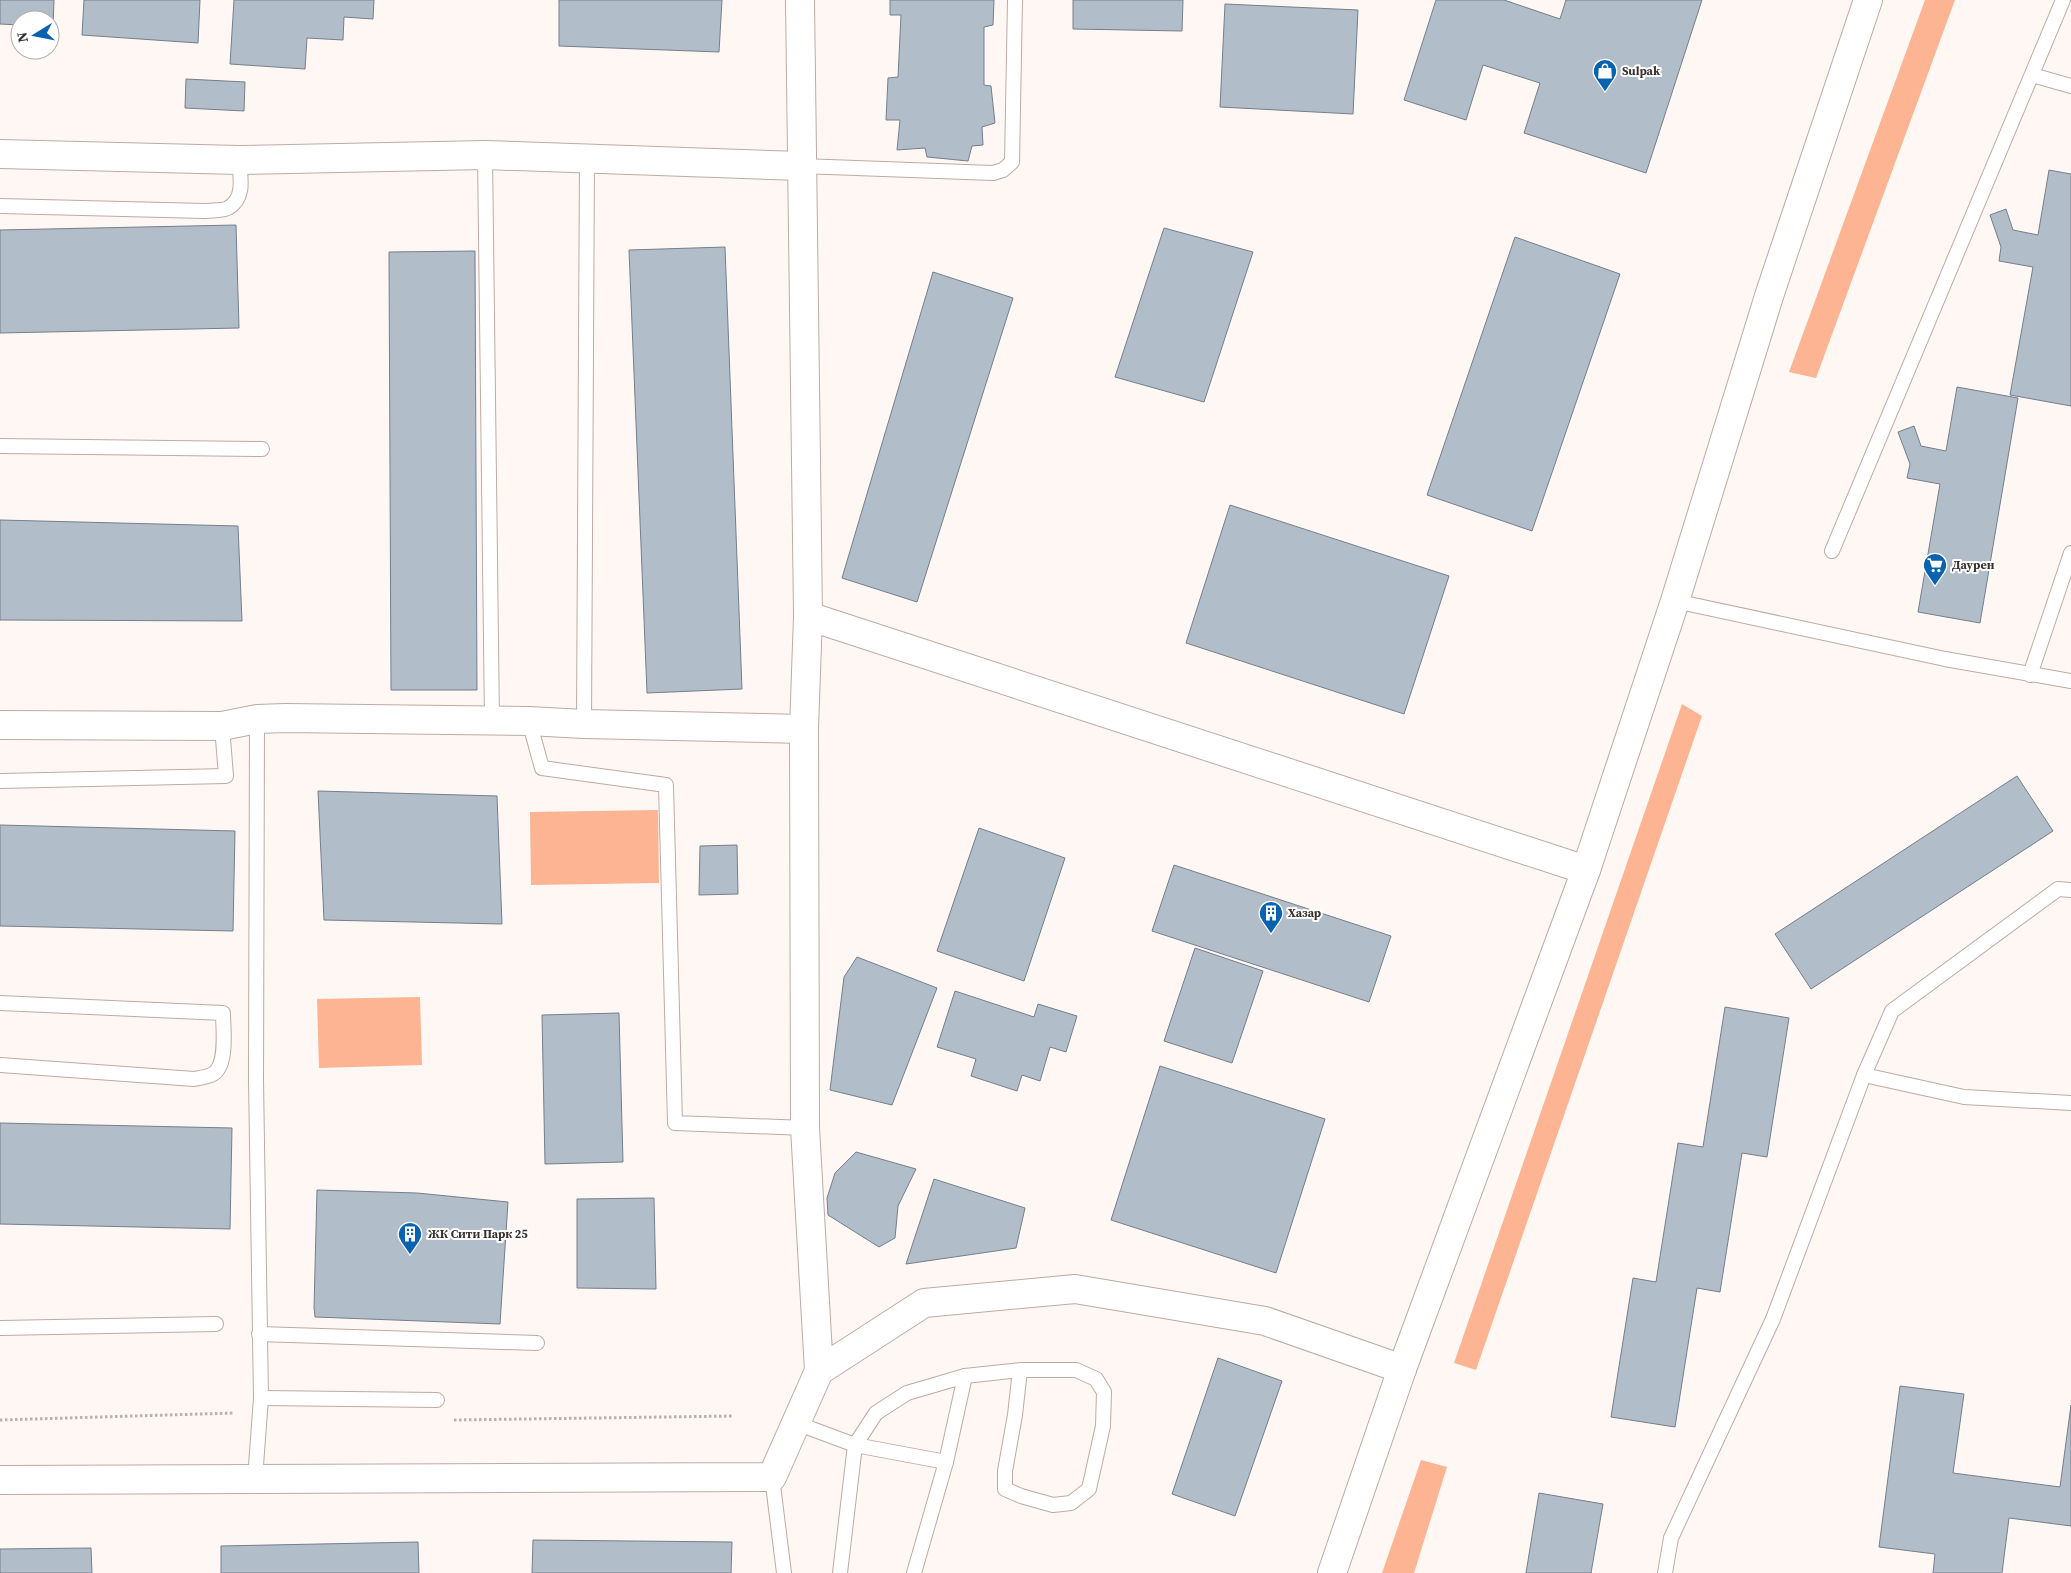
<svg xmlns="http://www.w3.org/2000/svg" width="2071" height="1573" viewBox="0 0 2071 1573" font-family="'Source Serif 4',serif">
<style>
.green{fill:#fcb492}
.building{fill:#b2bdca;stroke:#747f8b}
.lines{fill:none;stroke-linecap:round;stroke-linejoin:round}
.service-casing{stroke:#bcaba4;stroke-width:16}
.minor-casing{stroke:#bcaba4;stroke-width:30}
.secondary-casing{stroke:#bcaba4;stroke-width:30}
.path{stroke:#b8b1ae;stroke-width:3;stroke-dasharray:2.5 2.5;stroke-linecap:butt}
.service{stroke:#fff;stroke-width:14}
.minor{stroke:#fff;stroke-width:28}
.secondary{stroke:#fff;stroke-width:28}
.labels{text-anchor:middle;stroke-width:4;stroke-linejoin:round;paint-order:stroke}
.poi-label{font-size:12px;font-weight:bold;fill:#37312e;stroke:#fff;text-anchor:start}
</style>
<rect width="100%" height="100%" fill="#fff7f4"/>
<g class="green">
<path d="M1925 0H1955L1816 378 1789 372Z"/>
<path d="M1682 704 1702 716 1476 1370 1454 1363Z"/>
<path d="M658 810 659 883 531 885 530 812Z"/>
<path d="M420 997 422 1065 319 1068 317 999Z"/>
<path d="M1421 1460 1447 1467 1414 1573H1382Z"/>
</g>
<g class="building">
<path d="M0 0H54L53 27H50V20H20V25L0 24Z"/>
<path d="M84 0H200L198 43 82 35Z"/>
<path d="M234 0H374L373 19 344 17 343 40 307 38 305 69 230 64Z"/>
<path d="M559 0H722L719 52 559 46Z"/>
<path d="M890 0H994L993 25 984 27V85L991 86 995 123 982 127 983 145 972 146 968 161 927 157 925 148 897 150 900 120H886L888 78 898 77 901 15H890Z"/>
<path d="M1073 0H1183L1182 31 1073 29Z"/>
<path d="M1436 0H1504L1560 19 1566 0H1702L1646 173 1524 133 1540 83 1483 65 1466 120 1404 100Z"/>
<path d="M1225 4 1358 10 1353 114 1220 107Z"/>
<path d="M186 79 245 82 244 111 185 108Z"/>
<path d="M2049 170 2071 174V406L2010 395 2033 267 1999 261 2001 247 1990 215 2006 209 2013 230 2038 235Z"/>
<path d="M236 225 239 328 0 333V230Z"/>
<path d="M1164 228 1253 252 1204 402 1115 377Z"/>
<path d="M1515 237 1620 274 1532 531 1427 495Z"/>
<path d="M725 247 742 689 647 693 629 250Z"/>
<path d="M475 251 477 690H391L389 252Z"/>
<path d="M933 272 1013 298 917 602 842 578Z"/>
<path d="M1957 387 2018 398 1980 623 1918 612 1940 484 1907 478 1910 464 1898 432 1914 426 1921 446 1946 451Z"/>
<path d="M1230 505 1449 576 1404 714 1186 643Z"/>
<path d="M0 520 238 526 242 621 0 620Z"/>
<path d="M2017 776 2053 831 1811 989 1775 934Z"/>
<path d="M318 791 497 796 502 924 324 920Z"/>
<path d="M0 825 235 831 233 931 0 926Z"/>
<path d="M979 828 1065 858 1024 981 937 951Z"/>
<path d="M737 845 738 894 699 895 700 846Z"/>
<path d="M1174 865 1391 936 1369 1002 1152 931Z"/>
<path d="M1195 948 1263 971 1232 1063 1164 1041Z"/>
<path d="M857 957 937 988 892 1105 830 1090 844 977Z"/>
<path d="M955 991 1034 1017 1038 1004 1077 1016 1066 1052 1050 1047 1040 1081 1022 1075 1017 1091 971 1076 976 1059 937 1047Z"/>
<path d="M1725 1007 1789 1018 1767 1157 1742 1153 1720 1292 1697 1288 1675 1427 1611 1417 1633 1278 1656 1282 1678 1143 1703 1147Z"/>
<path d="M619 1013 623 1162 545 1164 542 1015Z"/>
<path d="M1160 1066 1325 1119 1276 1273 1111 1220Z"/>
<path d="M0 1123 232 1128 230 1229 0 1224Z"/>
<path d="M856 1152 916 1169 898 1206 895 1238 879 1247 828 1215 827 1198 835 1173Z"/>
<path d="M934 1179 1025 1208 1016 1248 906 1264Z"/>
<path d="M317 1190 417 1193 508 1202 500 1324 315 1317 314 1308Z"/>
<path d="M654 1198 656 1289 577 1288V1199Z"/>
<path d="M1218 1358 1282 1381 1235 1516 1172 1494Z"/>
<path d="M1900 1386 1964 1394 1953 1473 2060 1487 2071 1405V1526L2009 1518 2002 1573H1933L1935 1554 1879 1547Z"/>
<path d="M1539 1493 1603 1504 1591 1573H1526Z"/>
<path d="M533 1540 732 1542 731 1573H532Z"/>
<path d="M418 1542 419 1573H221V1546Z"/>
<path d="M91 1548 92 1573H0V1549Z"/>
</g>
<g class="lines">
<g class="service-casing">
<g id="service">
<path d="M2032 75 2071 86"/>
<path d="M485 155 492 721"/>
<path d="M801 166 993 173 1003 170 1012 162 1015 0"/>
<path d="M0 206 205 211C211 210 223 211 228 208 246 198 240 176 239 160"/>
<path d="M0 446 262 449"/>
<path d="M1832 551 2063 0"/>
<path d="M1675 601 1945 659 2071 681"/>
<path d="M2030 675 2071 553"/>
<path d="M529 721 542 768 666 785 675 1123 805 1128"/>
<path d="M584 724 587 158"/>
<path d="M0 781 226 776 222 726"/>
<path d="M0 1003 223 1013C223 1028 228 1065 213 1074 208 1077 199 1078 194 1079L0 1065"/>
<path d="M1864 1075 1964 1097 2071 1103"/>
<path d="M0 1328 216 1324"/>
<path d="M259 1334 537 1343"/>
<path d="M261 1398 437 1400"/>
<path d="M796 1423 855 1445 946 1462"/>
<path d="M772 1477 784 1573"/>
<path d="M255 1479 261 1398 256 1080 257 719"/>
<path d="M840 1573 855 1445 876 1413 907 1393 965 1376 1020 1370H1076L1096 1379 1104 1392 1103 1426 1089 1489 1071 1503 1053 1505 1021 1496 1005 1489V1471L1015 1415 1020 1370"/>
<path d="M914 1573 946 1462 965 1376"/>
<path d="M1665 1573 1671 1538 1773 1319 1864 1075 1892 1011 2058 889 2071 890"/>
</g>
</g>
<g class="minor-casing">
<g id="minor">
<path d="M800 0 808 616 804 729 805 1128 819 1371"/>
<path d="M0 154 239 160 485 155 801 166"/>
<path d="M808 616 1586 870"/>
<path d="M0 725 222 726 257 719 285 718 529 721 584 724 804 729"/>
<path d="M0 1480 772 1477 819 1371 924 1303 1075 1289 1265 1321 1402 1369"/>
</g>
</g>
<g class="secondary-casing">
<path id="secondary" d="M1332 1573 1402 1369 1586 870 1675 601 1770 293 1868 0"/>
</g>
<g class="path">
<path d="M0 1420 234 1413"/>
<path d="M454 1420 733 1416"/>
</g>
<use href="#service" class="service"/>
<use href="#minor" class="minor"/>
<use href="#secondary" class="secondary"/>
</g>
<defs>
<g id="shop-pin" transform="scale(1.25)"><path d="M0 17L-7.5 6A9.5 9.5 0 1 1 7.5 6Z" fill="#0762af" stroke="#fff"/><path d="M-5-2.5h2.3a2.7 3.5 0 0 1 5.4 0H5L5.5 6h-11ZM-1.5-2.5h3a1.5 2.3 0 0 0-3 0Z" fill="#fff"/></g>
<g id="supermarket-pin" transform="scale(1.25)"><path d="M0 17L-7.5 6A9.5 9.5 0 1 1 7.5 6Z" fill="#0762af" stroke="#fff"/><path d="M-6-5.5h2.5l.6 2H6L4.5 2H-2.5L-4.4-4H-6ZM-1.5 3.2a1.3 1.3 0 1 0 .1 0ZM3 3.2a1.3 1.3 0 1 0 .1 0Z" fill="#fff"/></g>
<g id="building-pin" transform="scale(1.25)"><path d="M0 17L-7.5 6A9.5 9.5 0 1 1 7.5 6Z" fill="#0762af" stroke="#fff"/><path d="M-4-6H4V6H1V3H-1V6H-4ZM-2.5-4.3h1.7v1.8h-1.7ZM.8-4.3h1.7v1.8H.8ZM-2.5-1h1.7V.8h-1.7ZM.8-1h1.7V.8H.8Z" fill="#fff"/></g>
</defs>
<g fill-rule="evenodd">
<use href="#shop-pin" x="1605" y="71"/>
<use href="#supermarket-pin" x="1935" y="565"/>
<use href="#building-pin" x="1271" y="913"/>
<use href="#building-pin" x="410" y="1234"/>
</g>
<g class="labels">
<g class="poi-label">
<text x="1622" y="75">Sulpak</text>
<text x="1952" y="569">Даурен</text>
<text x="1288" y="917">Хазар</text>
<text x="428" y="1238">ЖК Сити Парк 25</text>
</g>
</g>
<g transform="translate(35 35) rotate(260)"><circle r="24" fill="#ffffff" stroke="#afadab"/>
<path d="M0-4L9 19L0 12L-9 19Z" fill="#0762af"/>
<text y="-8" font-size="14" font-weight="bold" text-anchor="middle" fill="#37312e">N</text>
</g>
</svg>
